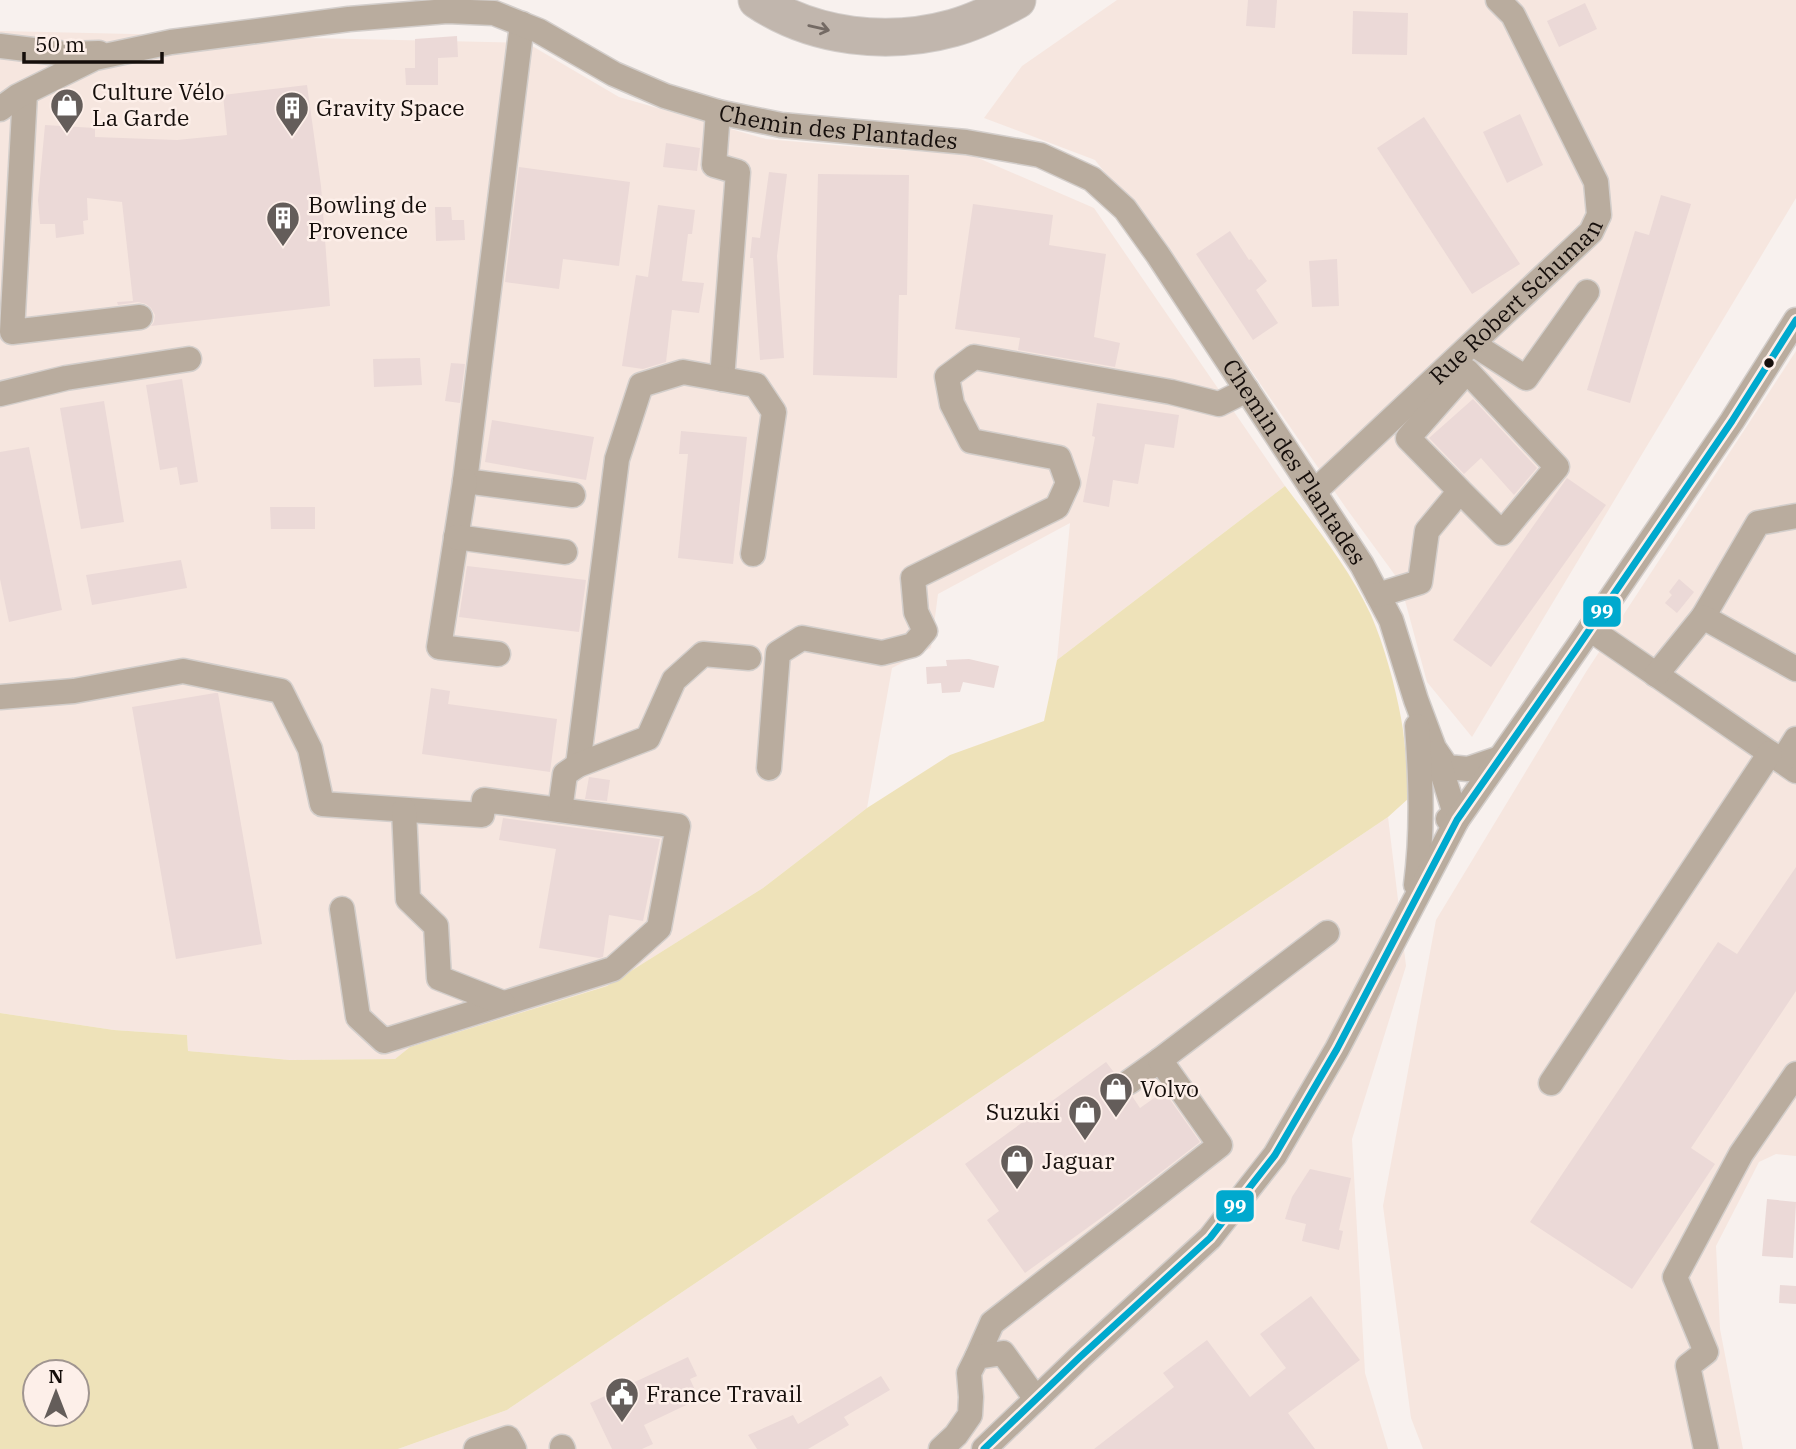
<svg xmlns="http://www.w3.org/2000/svg" width="1796" height="1449" viewBox="0 0 1796 1449" font-family="'IBM Plex Serif',serif">
<style>
.built{fill:#f6e6df}
.green{fill:#eee2b9;fill-rule:evenodd}
.building{fill:#ebd9d7}
.lines{fill:none;stroke-linecap:round;stroke-linejoin:round}
.minor-casing{stroke:#d3cecb;stroke-width:27}
.highway-casing{stroke:#d3cecb;stroke-width:39}
.minor{stroke:#b9ac9e;stroke-width:24}
.highway{stroke:#c1b6ad;stroke-width:37}
.bus-1-casing{stroke:#fdefe9;stroke-width:12}
.bus-1{stroke:#00a9ce;stroke-width:7}
.oneway{stroke:#746a64}
.bus-dot{fill:#150e0b;stroke:#fdefe9;stroke-width:2.5}
.labels{text-anchor:middle;stroke-width:5;stroke-linejoin:round;paint-order:stroke}
.poi-label{font-size:23px;fill:#150e0b;stroke:#fdefe9;text-anchor:start}
.street-label{font-size:23px;fill:#150e0b;stroke:#fdefe9}
.line-badge{stroke:#fdefe9;stroke-width:2.5}
.badge-label{font-size:19px;text-anchor:middle;font-weight:bold;fill:#fff}
</style>
<rect width="100%" height="100%" fill="#f8f1ee"/>
<g class="built">
<path d="M1117 0H1796V198L1472 737 1427 682 1400 582 1346 508 1195 289 1095 160 984 118 1022 66Z"/>
<path d="M0 31 527 43 619 97 766 139 881 149 969 154 1094 208 1285 486 1057 660 1070 523 938 594 931 648 892 668 867 808 763 888 607 986 410 1047 395 1059 290 1060 188 1051 187 1035 114 1030 0 1013Z"/>
<path d="M1796 351V1156L1776 1154 1759 1162 1716 1246 1720 1329 1743 1449H1423L1411 1418 1383 1206 1436 920 1586 672Z"/>
<path d="M1388 817 1406 966 1352 1139 1365 1373 1388 1449H398L507 1410Z"/>
</g>
<path class="green" d="M1285 486C1316 527 1349 568 1371 615 1384 645 1395 685 1401 718 1406 744 1406 771 1409 798L1388 817 507 1410 398 1449H0V1013L114 1030 187 1035 188 1051 290 1060 395 1059 410 1047 607 986 763 888 867 808 950 755 1044 721 1057 660ZM35 1372H77V1414H35Z"/>
<g class="building">
<path d="M1248 0H1277L1275 28 1246 26Z"/>
<path d="M1585 3 1597 29 1559 47 1547 21Z"/>
<path d="M1353 11 1408 13 1407 55 1352 54Z"/>
<path d="M457 36 458 57 438 58V85H406L405 68H415V39Z"/>
<path d="M307 85 321 186 330 306 151 326 154 322 155 315 151 308 146 304 138 302 118 305 117 302 133 301 122 202 87 198 88 220 83 221 84 234 56 238 55 224H40L38 200 45 125 95 128V137L177 140 227 135 223 95Z"/>
<path d="M1520 114 1543 165 1507 183 1483 132Z"/>
<path d="M1424 117 1520 264 1472 294 1377 148Z"/>
<path d="M666 143 700 148 697 171 663 167Z"/>
<path d="M519 167 630 182 619 266 563 259 559 289 505 282Z"/>
<path d="M769 172 787 174 777 256 784 358 760 360 753 258H750L752 237 760 238Z"/>
<path d="M818 174 909 175 907 295H899L897 378 813 375Z"/>
<path d="M1661 195 1691 204 1630 403 1587 390 1635 231 1649 235Z"/>
<path d="M973 204 1053 215 1049 245 1106 254 1094 337 1120 343 1115 367 1018 350 1020 338 955 329Z"/>
<path d="M658 205 695 210 692 234H688L682 281 704 283 699 313 672 310 666 362 643 369 622 366 636 275 648 277Z"/>
<path d="M435 207H451L452 220H464L465 240 436 241Z"/>
<path d="M1230 231 1249 260 1251 259 1267 281 1256 290 1278 323 1253 340 1196 254Z"/>
<path d="M1337 259 1339 306 1312 307 1309 261Z"/>
<path d="M420 358 422 385 374 387 373 359Z"/>
<path d="M451 363 465 364 460 403 445 401Z"/>
<path d="M182 379 198 482 180 485 177 467 160 470 146 385Z"/>
<path d="M1473 399 1537 468 1514 495 1481 458 1464 474 1429 438Z"/>
<path d="M104 401 124 522 81 529 60 408Z"/>
<path d="M1097 403 1179 415 1174 448 1145 444 1138 484 1113 480 1109 507 1083 502 1095 437 1092 436Z"/>
<path d="M492 420 594 437 586 480 485 462Z"/>
<path d="M681 431 747 437 733 564 678 558 688 454H679Z"/>
<path d="M29 447 62 610 9 622 0 579V452Z"/>
<path d="M1567 478 1606 505 1491 667 1453 640Z"/>
<path d="M270 507H315V529H271Z"/>
<path d="M181 560 187 588 92 605 86 575Z"/>
<path d="M467 566 586 580 579 632 459 617Z"/>
<path d="M1679 579 1694 592 1677 613 1665 603 1672 595 1669 592Z"/>
<path d="M969 659 999 666 994 688 963 682 960 692 942 693 941 683 927 684 926 667 947 666 946 660Z"/>
<path d="M431 688 450 691 448 704 557 719 550 772 422 754Z"/>
<path d="M215 693H218L262 944 176 959 132 707Z"/>
<path d="M589 777 610 780 607 801 585 799Z"/>
<path d="M503 818 660 839 643 921 609 915 603 957 599 958 539 948 556 849 499 840Z"/>
<path d="M1796 867V991L1691 1148 1715 1164 1632 1289 1530 1222 1718 942 1737 954Z"/>
<path d="M1106 1062 1116 1075 1114 1083 1117 1091 1123 1096H1132L1140 1108 1164 1091 1200 1142 1112 1210 1025 1273 987 1220 999 1211 965 1164Z"/>
<path d="M1310 1169 1351 1178 1339 1230 1343 1231 1339 1250 1302 1241 1306 1224 1285 1219 1292 1197Z"/>
<path d="M1767 1199 1796 1202 1793 1258 1762 1256Z"/>
<path d="M1780 1285 1796 1286V1304L1779 1303Z"/>
<path d="M1311 1296 1360 1360 1288 1413 1315 1449H1094L1174 1387 1163 1373 1207 1340 1250 1397 1286 1368 1260 1334Z"/>
<path d="M688 1357 697 1376 690 1379 699 1399 644 1425 653 1444 642 1449H612L590 1403Z"/>
<path d="M881 1376 890 1390 844 1417 849 1425 808 1449H757L748 1435 793 1415 798 1424Z"/>
</g>
<g class="lines">
<g class="minor-casing">
<g id="minor">
<path d="M522 24 465 481 573 495"/>
<path d="M0 46 66 54 99 53"/>
<path d="M25 93 12 332 140 317"/>
<path id="s1" d="M0 109 18 96 95 58 171 42 349 19 447 11 494 13 539 31 614 74 665 96 718 112 781 125 966 142 1040 155 1092 179 1125 209 1158 255 1362 565 1391 620 1416 700 1434 748 1447 767 1468 769 1500 758"/>
<path d="M718 112 714 165 738 172 722 379"/>
<path d="M1473 344 1526 378 1587 292"/>
<path d="M0 394 66 378 189 359"/>
<path d="M465 481 439 647 498 654"/>
<path id="s2" d="M1314 492 1591 232 1599 215 1596 182 1513 15 1498 0"/>
<path d="M456 537 565 552"/>
<path d="M1378 595 1420 582 1427 531 1460 491 1502 533 1557 467 1467 371 1408 438 1460 491"/>
<path d="M1703 617 1758 523 1796 516"/>
<path d="M1590 629 1796 771"/>
<path d="M1656 675 1703 617 1796 669"/>
<path d="M0 697 74 691 183 671 281 691 310 749 322 804 482 815 484 800 678 826 659 928 613 969 384 1041 358 1017 342 909"/>
<path d="M1436 753 1457 820 1448 819"/>
<path d="M1782 761 1796 739"/>
<path d="M578 765 617 459 641 385 683 372 756 385 774 412 753 554"/>
<path d="M769 768 778 653 802 638 882 653 913 645 925 631 916 612 913 578 1057 507 1068 483 1059 458 971 441 952 404 947 377 974 357 1171 392 1219 404 1247 390"/>
<path d="M404 810 408 899 436 926 439 978 503 1003"/>
<path d="M560 810 565 774 578 765 648 738 674 680 703 654 749 658"/>
<path d="M1416 885C1423 831 1421 779 1417 726"/>
<path d="M1129 1082 1160 1060"/>
<path d="M1551 1083 1770 753"/>
<path d="M977 1357 992 1323 1220 1145 1160 1060 1327 933"/>
<path d="M562 1447 563 1449"/>
<path d="M476 1449 508 1438 514 1449"/>
<path d="M941 1449 956 1435 970 1415 971 1397 969 1373 977 1357 1003 1353 1036 1399"/>
<path d="M984 1449 1080 1357 1210 1238 1275 1155 1337 1049 1457 820 1577 648 1732 421 1796 320"/>
<path d="M1706 1449 1688 1366 1706 1352 1675 1277 1741 1154 1796 1074"/>
</g>
</g>
<g class="highway-casing">
<path id="highway" d="M757 0C813 38 888 46 953 28 975 22 997 11 1017 0"/>
</g>
<use href="#minor" class="minor"/>
<use href="#highway" class="highway"/>
<g class="bus-1-casing">
<path id="bus-1" d="M984 1449 1080 1357 1210 1238 1275 1155 1337 1049 1457 820 1577 648 1732 421 1796 320"/>
</g>
<use href="#bus-1" class="bus-1"/>
</g>
<defs><path id="oneway-shaft" d="M-6 0H5M1.5-3L5.5 0L1.5 3" fill="none" stroke-width="1.6" stroke-linecap="round" stroke-linejoin="round" transform="scale(1.75)"/></defs>
<use class="oneway" href="#oneway-shaft" transform="translate(819 28) rotate(13)"/>
<defs>
<g id="shop-pin" transform="scale(1.75)"><path d="M0 17L-7.5 6A9.5 9.5 0 1 1 7.5 6Z" fill="#645d5a" stroke="#fdefe9"/><path d="M-5-2.5h2.3a2.7 3.5 0 0 1 5.4 0H5L5.5 6h-11ZM-1.5-2.5h3a1.5 2.3 0 0 0-3 0Z" fill="#fff"/></g>
<g id="building-pin" transform="scale(1.75)"><path d="M0 17L-7.5 6A9.5 9.5 0 1 1 7.5 6Z" fill="#645d5a" stroke="#fdefe9"/><path d="M-4-6H4V6H1V3H-1V6H-4ZM-2.5-4.3h1.7v1.8h-1.7ZM.8-4.3h1.7v1.8H.8ZM-2.5-1h1.7V.8h-1.7ZM.8-1h1.7V.8H.8Z" fill="#fff"/></g>
<g id="civic-pin" transform="scale(1.75)"><path d="M0 17L-7.5 6A9.5 9.5 0 1 1 7.5 6Z" fill="#645d5a" stroke="#fdefe9"/><path d="M-.6-6.5H3V-4.5H.6V-3L4-1V1h2V6H-6V1h2V-1L-.6-3ZM-1.2 2.5V6h2.4V2.5Z" fill="#fff"/></g>
</defs>
<g fill-rule="evenodd">
<use href="#shop-pin" x="67" y="105"/>
<use href="#building-pin" x="292" y="108"/>
<use href="#building-pin" x="283" y="218"/>
<use href="#shop-pin" x="1116" y="1089"/>
<use href="#shop-pin" x="1085" y="1112"/>
<use href="#shop-pin" x="1017" y="1161"/>
<use href="#civic-pin" x="622" y="1394"/>
</g>
<circle class="bus-dot" cx="1769" cy="363" r="6"/>
<g class="labels">
<g class="poi-label">
<text x="92" y="100">Culture Vélo<tspan x="92" dy="26">La Garde</tspan></text>
<text x="316" y="116">Gravity Space</text>
<text x="308" y="213">Bowling de<tspan x="308" dy="26">Provence</tspan></text>
<text x="1140" y="1097">Volvo</text>
<text x="1060" y="1120" text-anchor="end">Suzuki</text>
<text x="1042" y="1169">Jaguar</text>
<text x="646" y="1402">France Travail</text>
</g>
<g class="street-label">
<text dy="8" stroke="none"><textPath href="#s1" startOffset="878">Chemin des Plantades</textPath></text>
<text dy="8" stroke="none"><textPath href="#s2" startOffset="278">Rue Robert Schuman</textPath></text>
<text dy="8" stroke="none"><textPath href="#s1" startOffset="1488">Chemin des Plantades</textPath></text>
</g>
</g>
<g class="line-badge">
<rect x="1582" y="595" width="40" height="33" rx="7" fill="#00a9ce"/>
<rect x="1215" y="1189" width="40" height="34" rx="7" fill="#00a9ce"/>
</g>
<g class="badge-label">
<text x="1602" y="618">99</text>
<text x="1235" y="1213">99</text>
</g>
<g transform="translate(56 1393)"><circle r="33" fill="#fdefe9" stroke="#a09590" stroke-width="2"/>
<path d="M0-5L12 26L0 18L-12 26Z" fill="#645d5a"/>
<text y="-10" font-size="19" font-weight="bold" text-anchor="middle" fill="#150e0b">N</text>
</g>
<path d="M24 52v10h138v-10" fill="none" stroke="#150e0b" stroke-width="3.5"/>
<text x="35" y="52" font-size="21" fill="#150e0b" stroke="#fdefe9" stroke-width="5" paint-order="stroke">50 m</text>
</svg>
